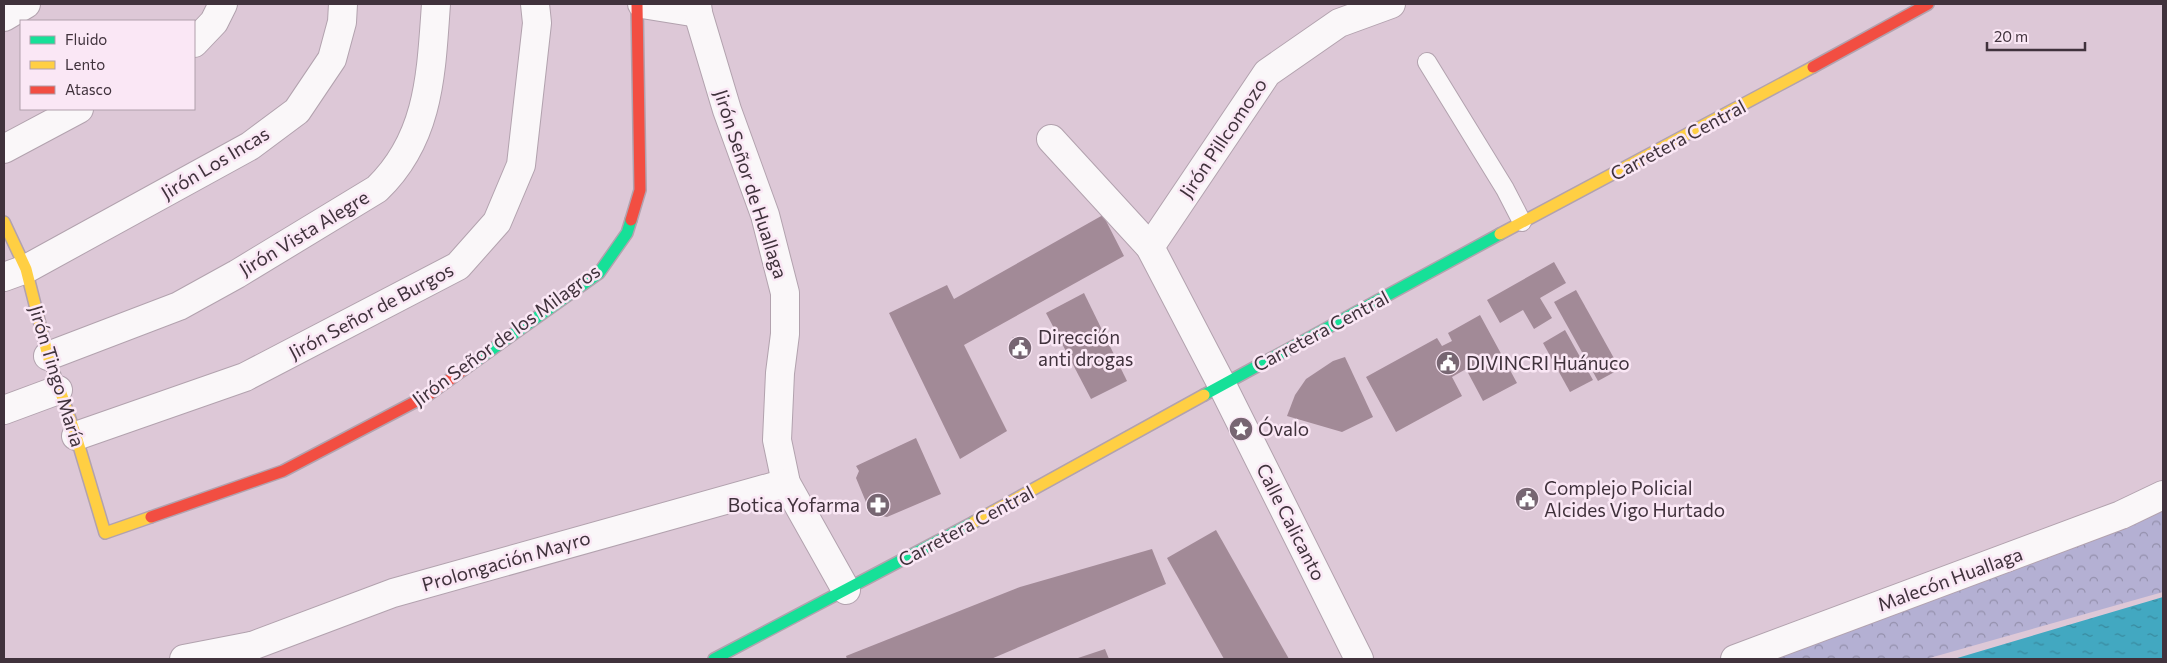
<svg xmlns="http://www.w3.org/2000/svg" width="2167" height="663" viewBox="0 0 2167 663" font-family="Commissioner,sans-serif">
<style>
.forest{fill:url(#forest-crowns)}
.water{fill:url(#water-ripples)}
.building{fill:#a28a97}
.lines{fill:none;stroke-linecap:round;stroke-linejoin:round}
.lane-casing{stroke:#b2a2ae;stroke-width:20}
.street-casing{stroke:#b2a2ae;stroke-width:30}
.fast-casing{stroke:#b2a2ae;stroke-width:14}
.slow-casing{stroke:#b2a2ae;stroke-width:14}
.jam-casing{stroke:#b2a2ae;stroke-width:14}
.lane{stroke:#faf7f9;stroke-width:18}
.street{stroke:#faf7f9;stroke-width:28}
.fast{stroke:#16e098;stroke-width:11}
.slow{stroke:#ffcf43;stroke-width:11}
.jam{stroke:#f24e42;stroke-width:11}
.labels{text-anchor:middle;stroke-width:5;stroke-linejoin:round;paint-order:stroke}
.street-label{font-size:19px;fill:#40323c;stroke:#fae7f5}
.poi-label{font-size:19px;fill:#40323c;stroke:#fae7f5;text-anchor:start}
</style>
<defs>
<pattern id="forest-crowns" width="20" height="18" patternUnits="userSpaceOnUse" patternTransform="scale(1.25)"><rect width="20" height="18" fill="#b4b0d3"/><path d="M2 6a3 3 0 1 1 6 0M12 15a3 3 0 1 1 6 0" fill="none" stroke="#9490ac"/></pattern>
<pattern id="water-ripples" width="26" height="14" patternUnits="userSpaceOnUse" patternTransform="scale(1.25)"><rect width="26" height="14" fill="#42a8c1"/><path d="M2 4q2-2 4 0t4 0M15 11q2-2 4 0t4 0" fill="none" stroke="#39899e"/></pattern>
</defs>
<rect width="100%" height="100%" fill="#ddc8d7"/>
<path class="forest" d="M2163 508V592L1926 659H1772Z"/>
<path class="water" d="M2163 597V659H1954Z"/>
<g class="building">
<path d="M1103 215 1124 256 964 345 1007 431 960 459 889 313 947 285 954 299Z"/>
<path d="M1554 262 1566 283 1540 298 1552 318 1534 329 1523 310 1500 323 1487 300Z"/>
<path d="M1576 290 1620 369 1598 381 1554 302Z"/>
<path d="M1084 293 1127 381 1091 399 1046 313Z"/>
<path d="M1480 315 1517 383 1483 401 1466 369 1452 377 1462 396 1396 432 1366 377 1437 338 1442 346 1452 341 1448 333Z"/>
<path d="M1565 330 1593 380 1570 392 1543 343Z"/>
<path d="M1345 357 1373 417 1342 432 1287 416 1295 395 1306 379 1333 361Z"/>
<path d="M916 438 941 494 887 517 871 514 856 478 859 471 856 466Z"/>
<path d="M1216 530 1289 659H1224L1167 558Z"/>
<path d="M1152 549 1166 584 991 659H847L846 656 1020 587Z"/>
<path d="M1105 649 1109 659H1075Z"/>
</g>
<g class="lines">
<g class="lane-casing">
<path id="lane" d="M1427 62 1505 189 1522 222"/>
</g>
<g class="street-casing">
<g id="street">
<path d="M642 4 698 13"/>
<path d="M697 4 698 13 727 110 765 215 785 293V334L780 373 777 440 786 483 846 590"/>
<path d="M4 17 26 4"/>
<path d="M194 43 214 22 223 4"/>
<path d="M1051 139 1150 247 1222 385 1359 659"/>
<path d="M4 149 79 109"/>
<path d="M1150 247 1267 73 1339 23 1391 4"/>
<path d="M4 277 26 269 250 146 297 111 332 59 342 22 343 4"/>
<path d="M48 356 179 306 237 274 377 189C430 138 431 73 436 4"/>
<path d="M4 410 58 390"/>
<path d="M76 436 245 377 458 266 497 222 521 165 537 23 535 4"/>
<path d="M184 659 251 646"/>
<path d="M233 659 252 646 393 593 786 483"/>
<path d="M1735 659 2121 515 2163 495"/>
</g>
</g>
<g class="fast-casing">
<g id="fast">
<path d="M463 370 599 273 627 233 631 220"/>
<path d="M1204 395 1500 234"/>
<path d="M714 659 974 522"/>
</g>
</g>
<g class="slow-casing">
<g id="slow">
<path d="M4 222 26 269 48 356 76 436 105 533 151 517"/>
<path d="M1500 234 1813 67"/>
<path d="M974 522 1204 395"/>
</g>
</g>
<g class="jam-casing">
<g id="jam">
<path d="M1813 67 1928 4"/>
<path d="M631 220 640 190 637 4"/>
<path d="M151 517 283 471 428 395 463 370"/>
</g>
</g>
<use href="#lane" class="lane"/>
<use href="#street" class="street"/>
<use href="#fast" class="fast"/>
<use href="#slow" class="slow"/>
<use href="#jam" class="jam"/>
</g>
<defs>
<g id="civic-disc" transform="scale(1.25)"><circle r="9.5" fill="#776672" stroke="#fae7f5"/><path d="M-.6-6.5H3V-4.5H.6V-3L4-1V1h2V6H-6V1h2V-1L-.6-3ZM-1.2 2.5V6h2.4V2.5Z" fill="#fff"/></g>
<g id="sight-disc" transform="scale(1.25)"><circle r="9.5" fill="#776672" stroke="#fae7f5"/><path d="M0-6L1.8-2.2L6-1.7L2.9 1.2L3.7 5.4L0 3.3L-3.7 5.4L-2.9 1.2L-6-1.7L-1.8-2.2Z" fill="#fff"/></g>
<g id="pharmacy-disc" transform="scale(1.25)"><circle r="9.5" fill="#776672" stroke="#fae7f5"/><path d="M-2-6h4v4h4v4h-4v4h-4v-4h-4v-4h4Z" fill="#fff"/></g>
</defs>
<g fill-rule="evenodd">
<use href="#civic-disc" x="1020" y="348"/>
<use href="#civic-disc" x="1448" y="363"/>
<use href="#sight-disc" x="1241" y="429"/>
<use href="#civic-disc" x="1527" y="499"/>
<use href="#pharmacy-disc" x="878" y="505"/>
</g>
<g class="labels">
<g class="street-label">
<text transform="translate(1223 138) rotate(-56)" y="7">Jirón Pillcomozo</text>
<text transform="translate(1678 140) rotate(-28)" y="7">Carretera Central</text>
<text transform="translate(215 163) rotate(-31)" y="7">Jirón Los Incas</text>
<text transform="translate(751 184) rotate(72)" y="7">Jirón Señor de Huallaga</text>
<text transform="translate(304 233) rotate(-31)" y="7">Jirón Vista Alegre</text>
<text transform="translate(371 311) rotate(-28)" y="7">Jirón Señor de Burgos</text>
<text transform="translate(1321 331) rotate(-28)" y="7">Carretera Central</text>
<text transform="translate(506 335) rotate(-36)" y="7">Jirón Señor de los Milagros</text>
<text transform="translate(57 376) rotate(73)" y="7">Jirón Tingo María</text>
<text transform="translate(1291 522) rotate(63)" y="7">Calle Calicanto</text>
<text transform="translate(966 526) rotate(-28)" y="7">Carretera Central</text>
<text transform="translate(506 561) rotate(-16)" y="7">Prolongación Mayro</text>
<text transform="translate(1950 579) rotate(-20)" y="7">Malecón Huallaga</text>
</g>
<g class="poi-label">
<text x="1038" y="344">Dirección<tspan x="1038" dy="22">anti drogas</tspan></text>
<text x="1466" y="370">DIVINCRI Huánuco</text>
<text x="1258" y="436">Óvalo</text>
<text x="1544" y="495">Complejo Policial<tspan x="1544" dy="22">Alcides Vigo Hurtado</tspan></text>
<text x="860" y="512" text-anchor="end">Botica Yofarma</text>
</g>
</g>
<rect width="2167" height="663" fill="none" stroke="#40323c" stroke-width="10"/>
<rect x="20" y="20" width="175" height="90" fill="#fae7f5" stroke="#b09fab"/>
<rect x="30" y="36" width="25" height="8" fill="#16e098" stroke="#b09fab"/>
<text x="65" y="45" font-size="15" fill="#40323c">Fluido</text>
<rect x="30" y="61" width="25" height="8" fill="#ffcf43" stroke="#b09fab"/>
<text x="65" y="70" font-size="15" fill="#40323c">Lento</text>
<rect x="30" y="86" width="25" height="8" fill="#f24e42" stroke="#b09fab"/>
<text x="65" y="95" font-size="15" fill="#40323c">Atasco</text>
<path d="M1987 42v8h98v-8" fill="none" stroke="#40323c" stroke-width="2.5"/>
<text x="1994" y="42" font-size="15" fill="#40323c" stroke="#fae7f5" stroke-width="4" paint-order="stroke">20 m</text>
</svg>
